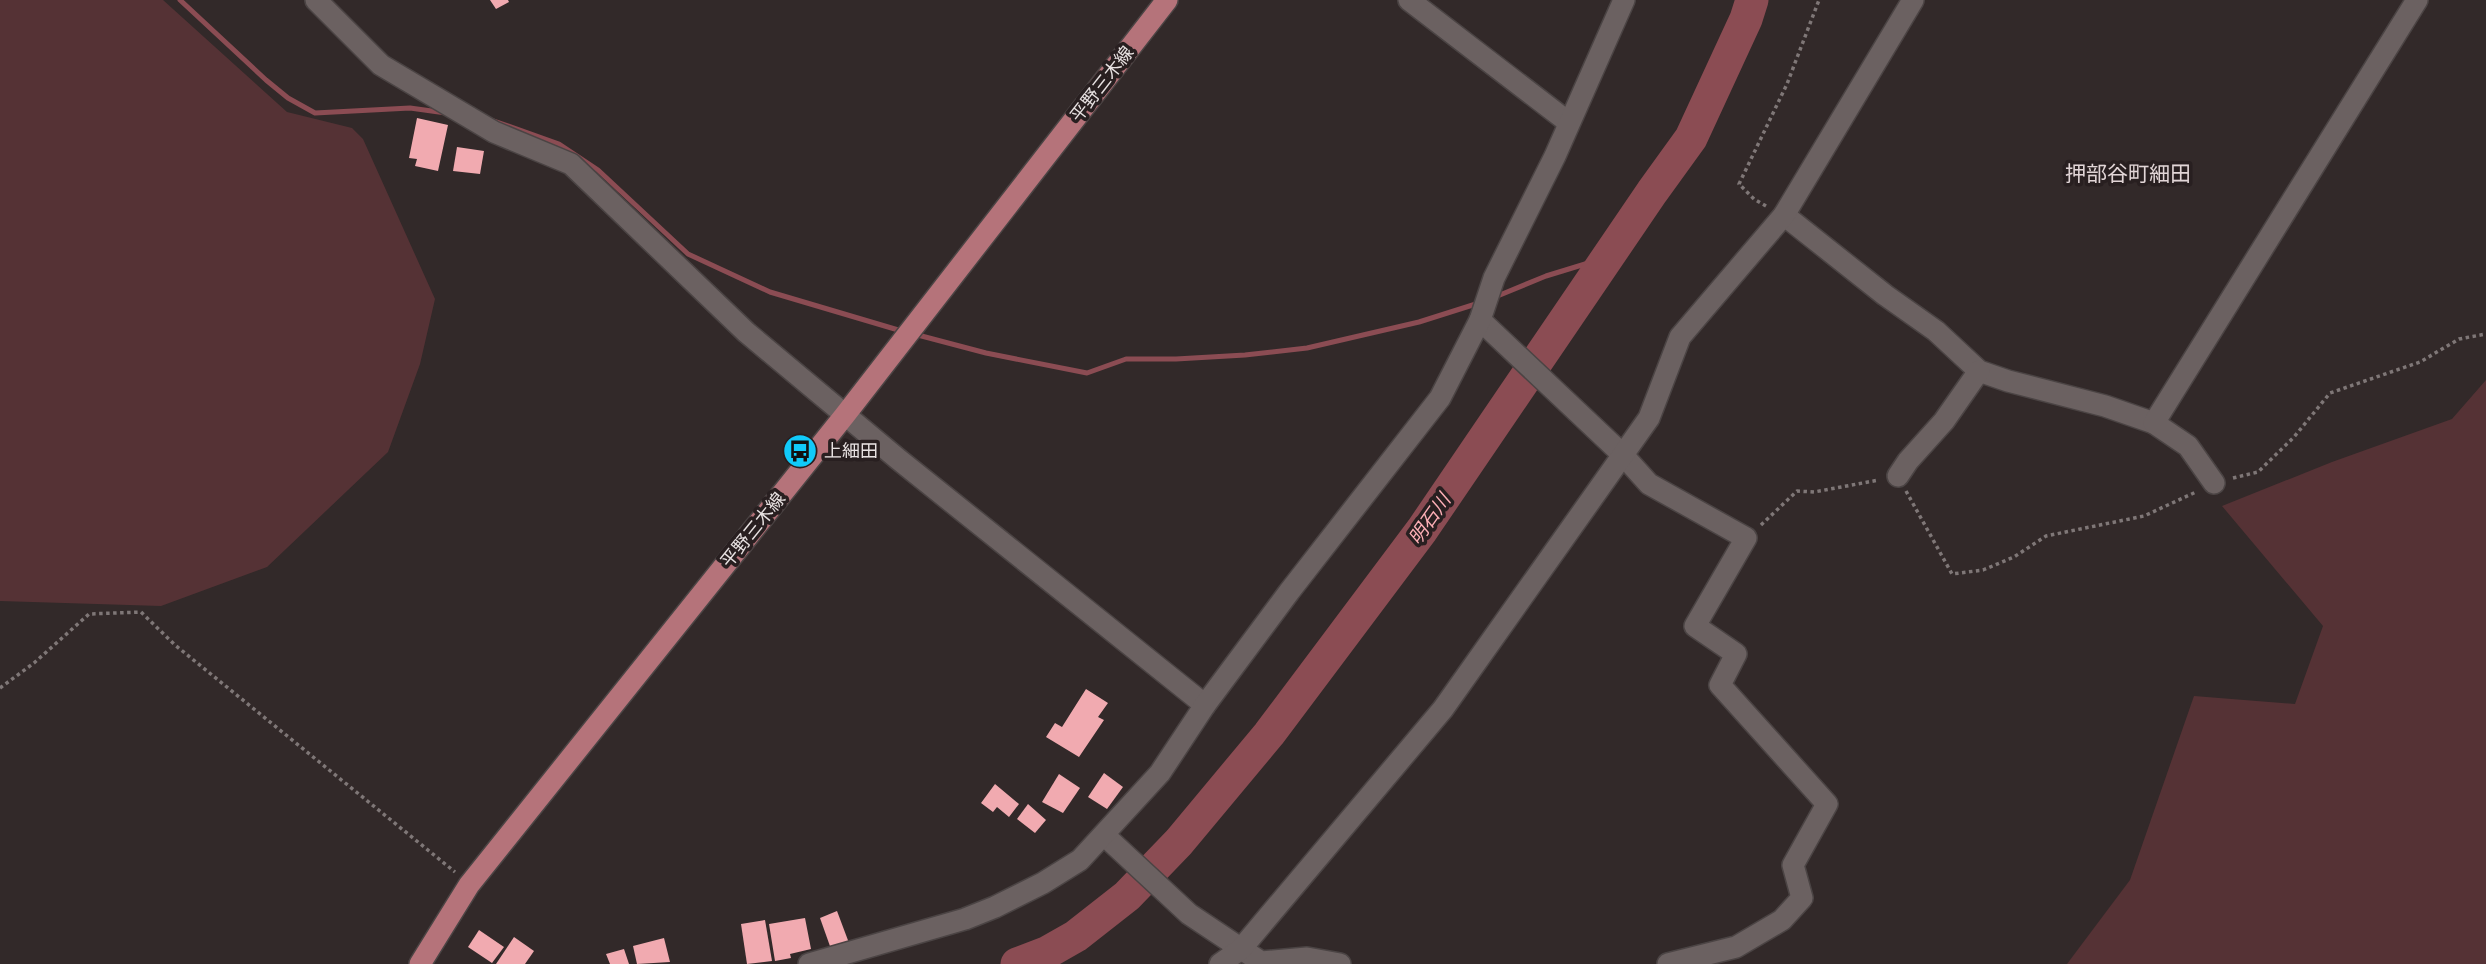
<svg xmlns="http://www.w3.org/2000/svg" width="2486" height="964" viewBox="0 0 2486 964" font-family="'Roboto Condensed','Noto Sans JP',sans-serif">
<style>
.green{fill:#553235}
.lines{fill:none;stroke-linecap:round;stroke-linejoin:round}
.stream{stroke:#8b4c53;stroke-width:5}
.river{stroke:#8b4c53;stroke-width:33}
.building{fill:#f1aab0}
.minor-casing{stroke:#4b4444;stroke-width:24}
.major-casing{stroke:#4b4444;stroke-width:24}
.path{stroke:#7f7777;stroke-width:3.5;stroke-dasharray:3.5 3.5;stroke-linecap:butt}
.minor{stroke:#6b6161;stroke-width:21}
.major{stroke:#b5737a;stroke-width:21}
.labels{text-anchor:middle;stroke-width:7;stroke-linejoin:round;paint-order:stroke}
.street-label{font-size:18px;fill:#e8e2e2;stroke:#281f20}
.poi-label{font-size:18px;fill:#e8e2e2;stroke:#281f20;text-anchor:start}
.water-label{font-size:19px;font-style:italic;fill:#fdafb6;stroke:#281f20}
.quarter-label{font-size:21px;fill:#e1d5d6;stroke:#281f20}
</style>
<rect width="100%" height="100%" fill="#322929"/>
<g class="green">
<path d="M0 0H163L287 112 352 128 363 139 435 299 420 364 388 452 267 567 161 606 0 601Z"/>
<path d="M2486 380V964H2067L2130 880 2194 696 2295 704 2323 626 2222 506 2332 462 2452 419Z"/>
</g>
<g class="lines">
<g class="stream">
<path d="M180 0 266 80 288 98 315 113 410 108 446 113"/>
<path d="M491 120 559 144 598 170 688 254 770 292 905 332"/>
<path d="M1495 297 1546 276 1608 257"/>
<path d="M914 334 986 353 1087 373 1126 359H1176L1245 355 1307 348 1419 322 1479 303"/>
</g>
<path class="river" d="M1017 964 1046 953 1076 936 1127 896 1179 842 1269 734 1422 530 1652 192 1691 138 1746 19 1752 0"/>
</g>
<g class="building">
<path d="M490 0H508L509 2 496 9Z"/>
<path d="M417 118 448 125 438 171 415 166 417 159 409 158Z"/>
<path d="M457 147 484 151 480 174 453 171Z"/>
<path d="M1086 689 1108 703 1098 717 1104 720 1079 757 1046 737 1055 723 1062 727Z"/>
<path d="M1104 773 1123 787 1107 809 1088 797Z"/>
<path d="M1059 774 1080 788 1063 813 1042 802Z"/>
<path d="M995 784 1019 804 1009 817 997 807 993 812 981 803Z"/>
<path d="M1028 804 1046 820 1035 833 1017 819Z"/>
<path d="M837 911 849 943 831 949 820 918Z"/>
<path d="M805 918 811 949 790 954 791 958 775 961 769 924Z"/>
<path d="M765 920 772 961 747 964 741 924Z"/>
<path d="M479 930 504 947 492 963 468 947Z"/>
<path d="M514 937 534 951 525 964H496Z"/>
<path d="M664 938 670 962 637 964 633 946Z"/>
<path d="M624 949 629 964H610L606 954Z"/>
</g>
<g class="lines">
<g class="minor-casing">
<g id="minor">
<path d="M316 0 381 65 494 132 571 164 746 332 898 459 1205 705"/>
<path d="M1409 0 1568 122"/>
<path d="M1784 215 1885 295 1936 331 1979 371 2008 381 2105 406 2154 423"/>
<path d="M1480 320 1622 454 1649 484 1746 538 1695 626 1736 654 1720 685 1827 804 1793 865 1802 898 1782 920 1736 947 1668 964"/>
<path d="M1898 476 1908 461 1944 421 1979 371"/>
<path d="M2214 483 2188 446 2154 423 2417 0"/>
<path d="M1104 835 1189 914 1261 962 1307 958 1340 964"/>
<path d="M809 964 965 919 995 907 1043 883 1080 860 1160 773 1205 705 1289 592 1440 398 1480 320 1494 278 1555 156 1624 0"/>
<path d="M1220 964 1241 949 1443 709 1649 418 1680 337 1784 215 1913 0"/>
</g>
</g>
<g class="major-casing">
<path id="major" d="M420 964 469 885 845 415 1167 0"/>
</g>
<g class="path">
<path d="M1766 206 1754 199 1739 184 1787 84 1819 0"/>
<path d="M2233 478 2258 472 2294 437 2330 393 2420 362 2459 339 2486 334"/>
<path d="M1906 491 1952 574 1983 570 2014 557 2046 536 2144 516 2196 492"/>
<path d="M1761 525 1797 491 1814 492 1879 480"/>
<path d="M0 688 34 663 89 614 141 612 175 645 455 872"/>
</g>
<use href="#minor" class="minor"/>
<use href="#major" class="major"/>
</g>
<defs>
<g id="bus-disc" transform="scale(1.75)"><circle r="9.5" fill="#11cafa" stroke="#281f20"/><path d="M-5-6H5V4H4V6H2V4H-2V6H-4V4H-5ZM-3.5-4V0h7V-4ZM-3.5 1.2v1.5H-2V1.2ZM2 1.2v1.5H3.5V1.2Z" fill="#111"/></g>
</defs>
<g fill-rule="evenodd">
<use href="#bus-disc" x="800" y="451"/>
</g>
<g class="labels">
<g class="street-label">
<text transform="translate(1102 84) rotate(-52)" y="6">平野三木線</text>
<text transform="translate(753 530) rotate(-51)" y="6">平野三木線</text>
</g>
<g class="poi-label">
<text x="824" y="457">上細田</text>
</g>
<g class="water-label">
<text transform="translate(1429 519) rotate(-55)" y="7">明石川</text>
</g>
<g class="quarter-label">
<text x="2128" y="181">押部谷町細田</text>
</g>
</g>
</svg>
